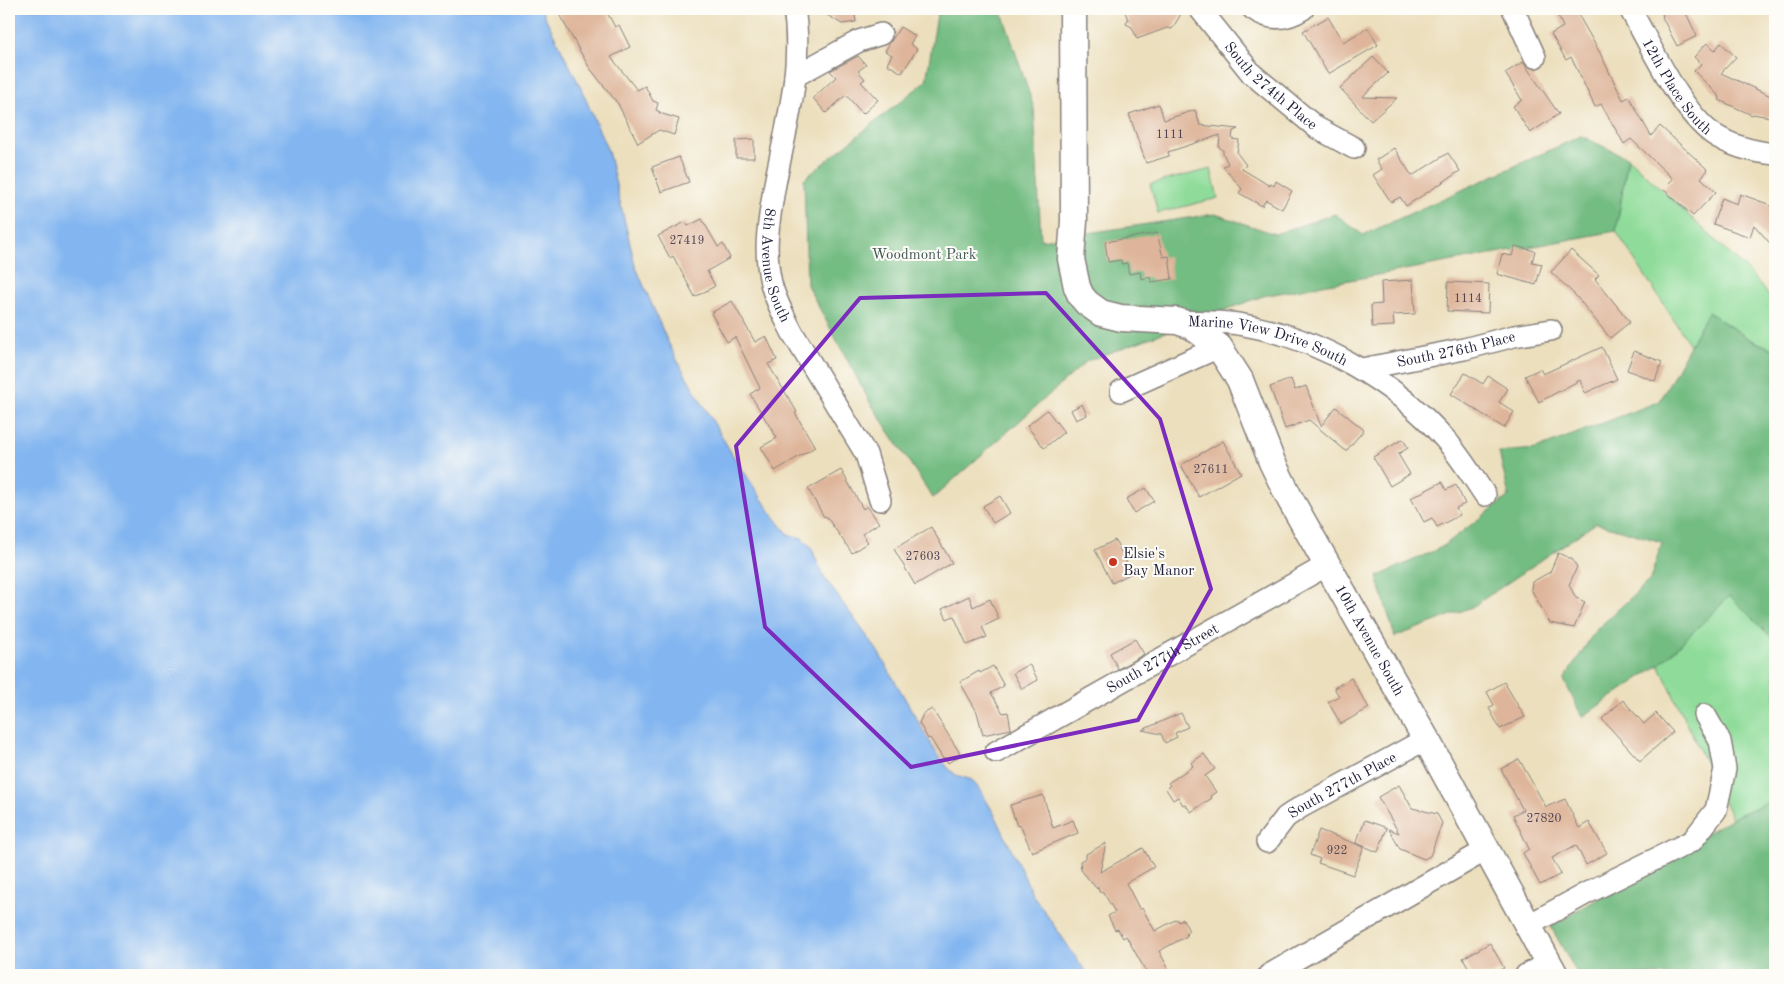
<svg xmlns="http://www.w3.org/2000/svg" width="1784" height="984" viewBox="0 0 1784 984" font-family="'Old Standard TT',serif">
<style>
.green{fill:#8fdc9a;stroke:#587f6a}
.forest{fill:#73bc82;stroke:#4a6f5e}
.water{fill:#83b6f0;stroke:#526c96}
.building{fill:#deb59a}
.lines{fill:none;stroke-linecap:round;stroke-linejoin:round}
.minor-casing{stroke:#87807c;stroke-width:24}
.major-casing{stroke:#87807c;stroke-width:29}
.minor{stroke:#fff;stroke-width:21}
.major{stroke:#fff;stroke-width:26}
.marked{fill:none;stroke:#7b2cbf;stroke-width:4;stroke-linejoin:round}
.poi-dot{fill:#c8321e;stroke:#fdfcf7;stroke-width:2}
.labels{text-anchor:middle;stroke-width:4;stroke-linejoin:round;paint-order:stroke}
.number-label{font-size:12px;fill:#514753}
.street-label{font-size:15px;fill:#22223b;stroke:#fdfcf7}
.park-label{font-size:15px;fill:#435a58;stroke:#fdfcf7}
.poi-label{font-size:15px;fill:#22223b;stroke:#fdfcf7;text-anchor:start}
</style>
<rect width="100%" height="100%" fill="#fdfcf7"/>
<filter id="ink" filterUnits="userSpaceOnUse"><feTurbulence type="fractalNoise" baseFrequency=".02" numOctaves="2"/><feDisplacementMap in="SourceGraphic" scale="10" xChannelSelector="R" yChannelSelector="G"/><feConvolveMatrix kernelMatrix="1 2 1 2 8 2 1 2 1" color-interpolation-filters="sRGB"/></filter>
<filter id="wash" filterUnits="userSpaceOnUse"><feTurbulence type="fractalNoise" baseFrequency=".0096" numOctaves="4" result="noise"/><feDisplacementMap in="SourceGraphic" scale="20" xChannelSelector="R" yChannelSelector="G"/><feGaussianBlur stdDeviation="1.12" result="paint"/><feColorMatrix in="noise" values="0 0 0 0 0 0 0 0 0 0 0 0 0 0 0 0 0 1.4 0 .05"/><feComposite in="paint" operator="in"/></filter>
<g filter="url(#wash)">
<rect width="100%" height="100%" fill="#ecdfbd"/>
<g class="green">
<path d="M1628 158 1748 271 1775 303V350L1749 339 1708 312 1690 345 1616 231Z"/>
<path d="M1211 169 1218 198 1158 213 1150 184Z"/>
<path d="M1730 595 1775 641V799L1732 818 1659 665Z"/>
</g>
<g class="forest">
<path d="M938 9H1001L1034 108 1041 240 1215 214 1275 234 1335 214 1363 235 1581 136 1628 158 1616 231 1263 296 1087 361 933 498 871 404 807 285 804 179 926 81Z"/>
<path d="M1708 312 1749 339 1775 350V641L1730 596 1659 665 1582 717 1564 680 1595 631 1650 580 1662 542 1596 523 1472 607 1395 637 1377 577 1442 547 1509 496 1499 452 1536 449 1660 401Z"/>
<path d="M1775 799V975H1578L1551 927 1732 818Z"/>
</g>
<path class="water" d="M9 9H541L580 86 608 151 635 265 666 338 678 362 732 454 770 511 788 534 802 538 811 547 823 576 877 650 938 756 950 770 956 775 972 780 982 793 996 817 1033 895 1088 975H9Z"/>
<g id="blocks">
<g class="building">
<path d="M556 9H605L615 27 619 25 630 47 611 57 637 90 645 86 653 101 658 103 656 110 660 112 659 113 679 119 674 135 659 130 638 143 619 106V105L589 67Z"/>
<path d="M817 9H854L856 22 842 24Z"/>
<path d="M1124 9H1170L1181 14 1172 29 1167 28 1137 39 1132 27 1126 24 1128 20Z"/>
<path d="M1555 9H1575L1600 53 1623 100 1629 97 1651 136 1660 126 1708 170 1701 178 1716 192 1693 216 1663 189 1673 179 1631 139 1624 144 1601 104 1595 107 1571 57 1566 60 1551 34 1563 27Z"/>
<path d="M1660 9H1684L1697 36 1677 46 1662 17 1663 16Z"/>
<path d="M1328 17 1343 42 1368 28 1378 45 1328 74 1303 31Z"/>
<path d="M900 27 915 36 910 44 917 49 902 73 887 64 892 55 885 51Z"/>
<path d="M1707 43 1715 50 1721 43 1736 57 1721 73 1775 98V118L1753 114 1752 115 1719 100 1720 97 1694 71 1701 64 1694 57Z"/>
<path d="M858 56 866 65 858 71 865 79 861 82 878 100 863 114 846 95 826 113 813 98 836 77 830 71Z"/>
<path d="M1373 57 1388 73 1362 97 1397 98 1371 121 1340 88Z"/>
<path d="M1523 62 1559 114 1530 133 1513 106 1522 100 1505 73Z"/>
<path d="M1159 104 1164 120 1195 110 1200 125 1238 129 1233 131 1232 139 1239 140 1237 153 1246 165 1242 169 1270 186 1271 184 1274 186 1276 181 1292 191 1282 209 1266 200 1262 206 1239 193 1242 189 1223 166 1228 164 1223 153V150L1219 147 1220 135 1168 152 1169 156 1146 163 1129 114Z"/>
<path d="M754 139V158H736V140Z"/>
<path d="M1394 148 1412 176 1448 153 1460 171 1406 206 1400 197 1391 202 1373 175 1382 169 1376 160Z"/>
<path d="M679 157 689 182 661 192 652 167Z"/>
<path d="M1740 194 1768 204 1775 211V249L1754 225 1750 237 1713 224 1722 198 1737 204Z"/>
<path d="M702 219 718 247 723 244 730 258 707 271 715 286 695 297 673 256 670 258 658 236 685 222 688 226Z"/>
<path d="M1157 233 1163 257 1169 256 1172 279 1151 282 1150 277 1141 279 1140 272 1129 274 1127 263 1122 264 1121 260 1108 262 1105 242Z"/>
<path d="M1515 246 1535 251 1532 262 1542 264 1536 285 1497 274 1502 254 1512 256Z"/>
<path d="M1571 250 1599 275 1595 279 1630 322 1610 338 1576 296 1551 272Z"/>
<path d="M1413 280 1415 314 1393 315 1394 326 1372 327 1371 305 1382 304 1381 282Z"/>
<path d="M1448 282 1489 284 1488 313 1447 311Z"/>
<path d="M732 301 755 342 766 336 777 360 768 364 797 412 795 413 815 447 775 471 761 447 777 438 750 394 760 388 735 337 727 342 711 313Z"/>
<path d="M1602 347 1617 379 1585 393 1580 380 1539 402 1525 376 1540 369 1543 374Z"/>
<path d="M1634 351 1662 362 1655 381 1627 370Z"/>
<path d="M1465 373 1483 384 1488 376 1508 389 1499 402 1514 412 1504 428 1451 394Z"/>
<path d="M1291 379 1295 390 1306 386 1321 426 1336 407 1364 430 1346 451 1309 420 1285 429 1270 387Z"/>
<path d="M1082 404 1087 415 1076 420 1071 410Z"/>
<path d="M1047 410 1064 432 1044 448 1027 426Z"/>
<path d="M1403 439 1408 448 1398 454 1410 474 1390 486 1373 457Z"/>
<path d="M1223 441 1241 473 1199 497 1181 465Z"/>
<path d="M841 470 863 509 867 506 879 523 862 534 868 542 852 553 826 516 824 517 808 489Z"/>
<path d="M1442 482 1446 490 1456 485 1465 504 1456 508 1460 515 1437 527 1432 518 1424 522 1411 498Z"/>
<path d="M1146 488 1154 501 1134 513 1126 499Z"/>
<path d="M1000 496 1010 513 993 523 983 506Z"/>
<path d="M931 527 952 563 915 585 894 549Z"/>
<path d="M1115 540 1132 573 1112 583 1095 550Z"/>
<path d="M1558 553 1572 559 1577 567 1569 585 1576 598 1585 602 1574 628 1550 623 1531 589 1532 582 1550 572Z"/>
<path d="M969 596 973 607 990 599 999 619 982 627 987 637 967 645 954 616 947 619 942 609Z"/>
<path d="M1135 639 1144 654 1118 669 1110 653Z"/>
<path d="M1029 664 1038 680 1022 689 1013 673Z"/>
<path d="M993 666 1004 686 991 693 1003 713 1008 712 1011 729 983 735 977 712 960 682 979 671 980 673Z"/>
<path d="M1351 678 1369 708 1341 724 1328 702 1339 696 1334 688Z"/>
<path d="M1504 682 1525 717 1500 729 1489 708 1494 705 1487 692Z"/>
<path d="M1623 700 1644 724 1656 713 1673 732 1640 761 1602 719Z"/>
<path d="M932 709 961 755 948 763 945 758 943 759 930 738 928 739 919 723 923 714Z"/>
<path d="M1181 713 1188 727 1175 733 1177 737 1165 743 1161 734 1142 730Z"/>
<path d="M1204 754 1215 769 1205 776 1216 792 1210 796 1212 798 1191 812 1185 804 1183 805 1178 797 1173 800 1166 789 1170 785 1168 783 1193 766 1191 763Z"/>
<path d="M1519 759 1546 807 1565 799 1579 828 1589 822 1607 853 1586 865 1576 845 1552 858 1561 874 1540 885 1523 853 1529 849 1513 815 1523 810 1501 769Z"/>
<path d="M1399 785 1412 808 1437 814 1442 823 1430 856 1424 859 1400 849 1389 829 1399 833 1378 797Z"/>
<path d="M1043 795 1053 828 1073 820 1078 833 1032 852 1020 825 1017 826 1010 805Z"/>
<path d="M1365 820 1387 828 1378 852 1356 843Z"/>
<path d="M1319 830 1364 847 1353 875 1318 863 1320 859 1310 855Z"/>
<path d="M1106 843 1100 872 1143 848 1154 867 1126 883 1140 910 1142 908 1155 931 1177 919 1179 922 1183 919 1189 931 1186 933 1187 936 1159 951 1172 975H1148L1126 936 1123 938 1118 929 1115 930 1108 916 1115 912 1103 892H1099L1098 887 1097 889 1081 870 1080 861 1086 858V854Z"/>
<path d="M1490 943 1504 968 1491 975H1473L1463 958Z"/>
</g>
</g>
</g>
<g filter="url(#ink)">
<use href="#blocks" fill-opacity="0" stroke="#87807c" stroke-width="1"/>
<g class="lines">
<g class="minor-casing">
<g id="minor">
<path id="s1" d="M794 9C804 69 785 130 774 189 769 222 763 248 771 283 775 300 784 316 792 332L866 454 880 500"/>
<path id="s2" d="M1200 9 1252 74 1317 128 1354 148"/>
<path d="M1253 9C1270 21 1286 20 1303 9"/>
<path d="M1513 9 1535 57"/>
<path id="s3" d="M1630 9C1650 44 1681 112 1713 134 1731 146 1754 152 1775 154"/>
<path d="M795 76 859 41 881 34"/>
<path id="s4" d="M1179 321C1200 322 1223 321 1244 325 1319 338 1395 382 1445 439 1460 456 1472 476 1485 495"/>
<path id="s5" d="M1362 369 1464 349 1514 336 1551 330"/>
<path d="M1121 391 1219 347"/>
<path id="s6" d="M996 752 1329 564"/>
<path id="s7" d="M1267 842 1286 817 1301 807 1426 739"/>
<path d="M1527 926 1587 893 1692 841 1716 810 1725 769 1720 741 1705 715"/>
<path d="M1269 975 1486 850"/>
<path d="M1526 975 1548 963"/>
</g>
</g>
<g class="major-casing">
<g id="major">
<path id="s8" d="M1073 9 1074 221 1071 259 1077 287 1081 296 1087 303 1101 313 1121 318 1177 321 1192 326 1219 347 1240 380 1272 462 1290 499 1426 739 1555 975"/>
</g>
</g>
<use href="#minor" class="minor"/>
<use href="#major" class="major"/>
</g>
</g>
<path class="marked" d="M1046 293 1160 419 1211 589 1138 720 911 767 765 627 736 446 860 298Z"/>
<circle class="poi-dot" cx="1113" cy="562" r="5"/>
<g class="labels">
<g class="number-label">
<text x="1170" y="138">1111</text>
<text x="687" y="244">27419</text>
<text x="1468" y="302">1114</text>
<text x="1211" y="473">27611</text>
<text x="923" y="560">27603</text>
<text x="1544" y="822">27820</text>
<text x="1337" y="854">922</text>
</g>
<g class="street-label">
<text dy="5" stroke="none"><textPath href="#s2" startOffset="105">South 274th Place</textPath></text>
<text dy="5" stroke="none"><textPath href="#s3" startOffset="91">12th Place South</textPath></text>
<text dy="5" stroke="none"><textPath href="#s1" startOffset="260">8th Avenue South</textPath></text>
<text dy="5" stroke="none"><textPath href="#s4" startOffset="92">Marine View Drive South</textPath></text>
<text dy="5" stroke="none"><textPath href="#s5" startOffset="96">South 276th Place</textPath></text>
<text dy="5" stroke="none"><textPath href="#s8" startOffset="772">10th Avenue South</textPath></text>
<text dy="5" stroke="none"><textPath href="#s6" startOffset="191">South 277th Street</textPath></text>
<text dy="5" stroke="none"><textPath href="#s7" startOffset="96">South 277th Place</textPath></text>
</g>
<g class="park-label">
<text x="924" y="259">Woodmont Park</text>
</g>
<g class="poi-label">
<text x="1123" y="558">Elsie's<tspan x="1123" dy="17">Bay Manor</tspan></text>
</g>
</g>
<rect width="1784" height="984" fill="none" stroke="#fdfcf7" stroke-width="30"/>
</svg>
